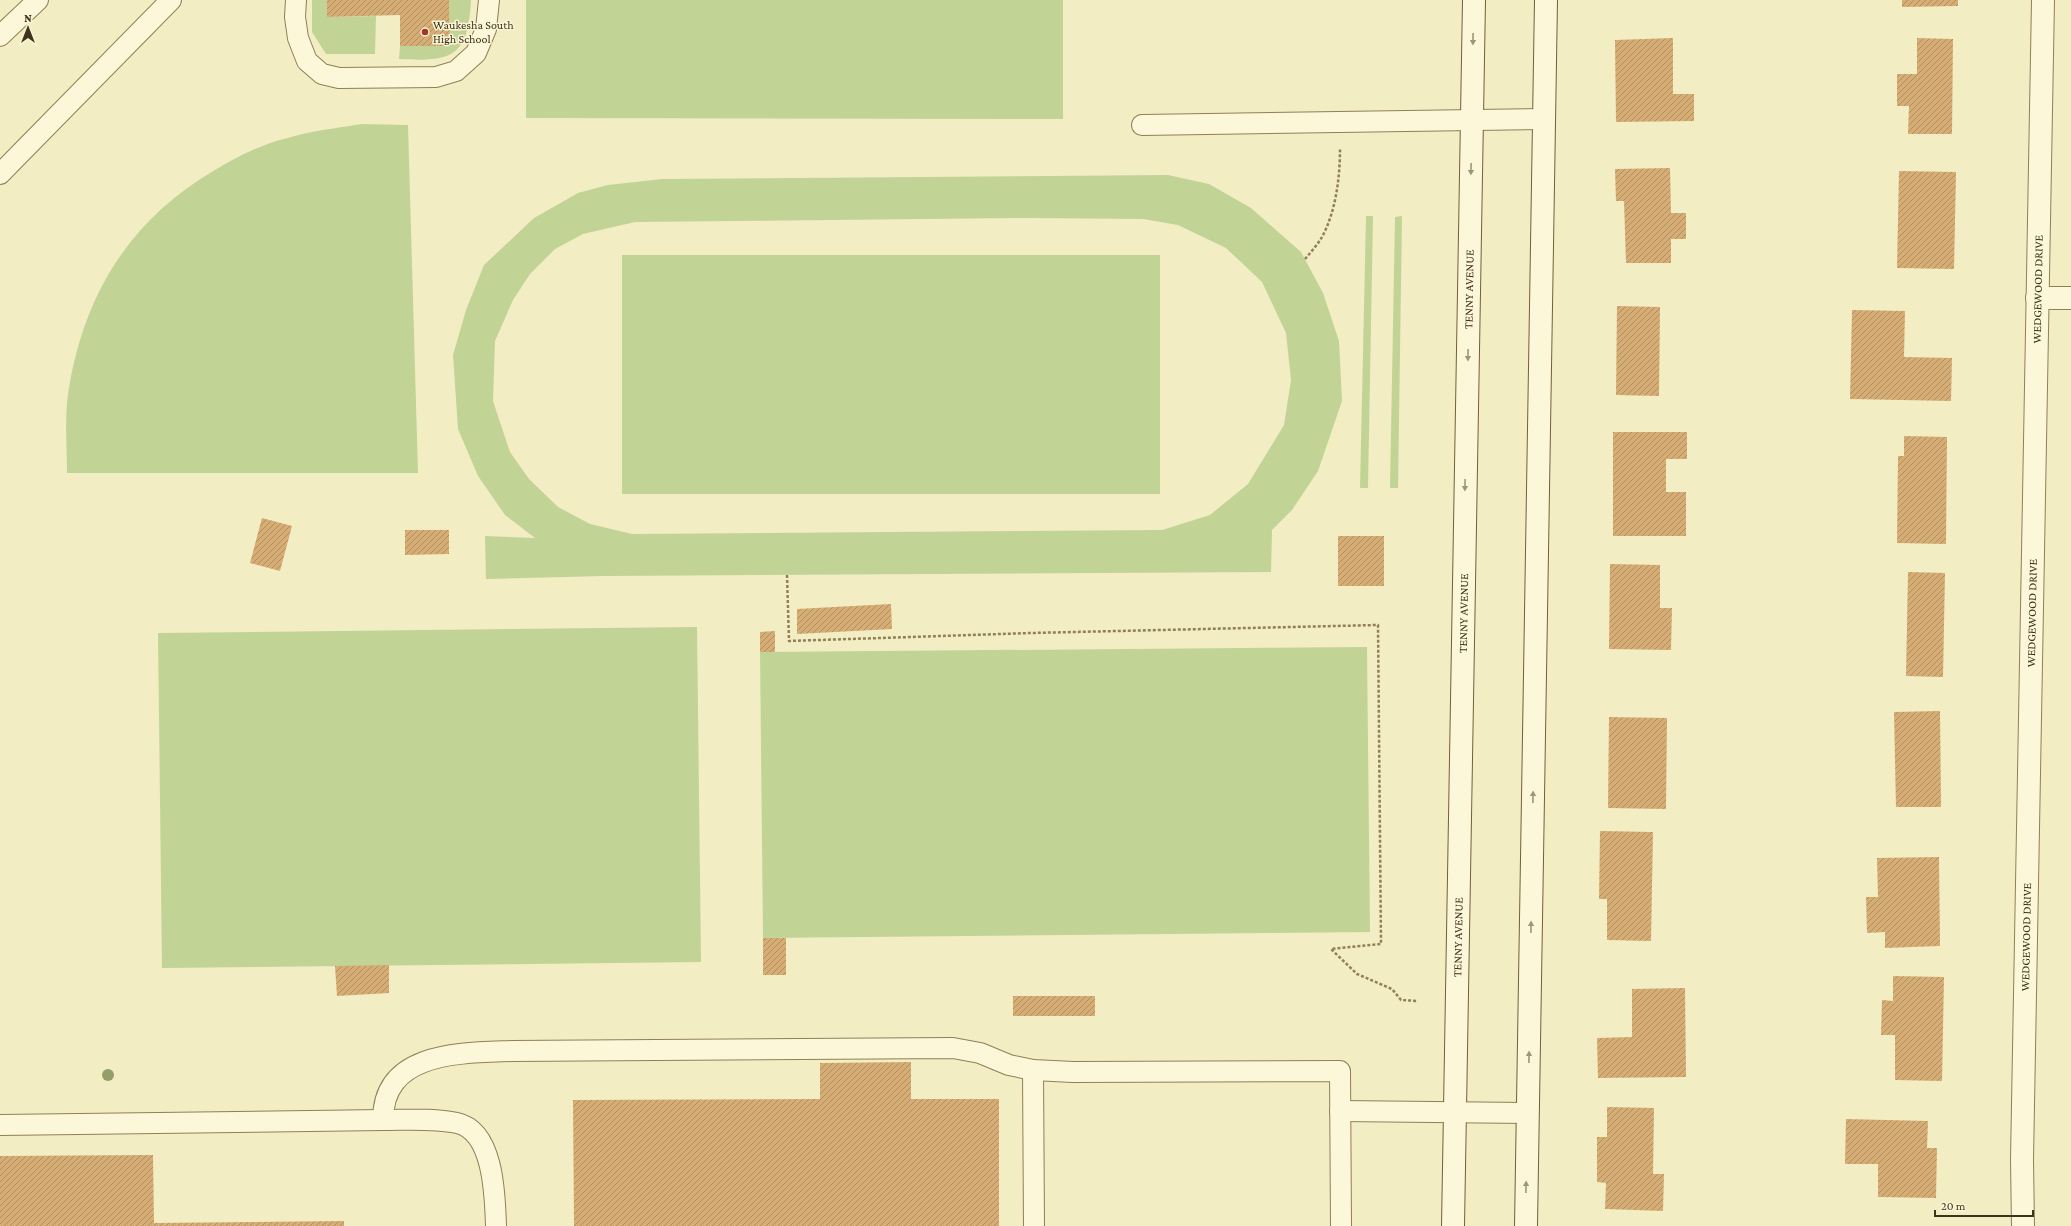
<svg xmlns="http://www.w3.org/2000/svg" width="2071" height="1226" viewBox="0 0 2071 1226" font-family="'Crimson Pro',serif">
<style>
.green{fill:#c2d396;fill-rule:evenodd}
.building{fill:url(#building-hatch)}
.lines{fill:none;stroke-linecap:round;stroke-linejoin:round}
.lane-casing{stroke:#907f57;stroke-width:22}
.street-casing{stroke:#907f57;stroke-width:24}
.secondary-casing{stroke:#725f3b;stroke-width:24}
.path{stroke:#907f57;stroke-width:2.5;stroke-dasharray:3 2;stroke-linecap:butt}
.lane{stroke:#fcf7d8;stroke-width:20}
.street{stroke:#fcf7d8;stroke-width:22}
.secondary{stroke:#fcf7d8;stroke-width:22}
.tree{fill:#939e6a}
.oneway{fill:#9e957a}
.poi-dot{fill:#a73520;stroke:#f9f5d4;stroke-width:1.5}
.labels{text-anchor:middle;stroke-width:3;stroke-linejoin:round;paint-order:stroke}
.poi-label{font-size:12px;fill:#3f331d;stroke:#f9f5d4;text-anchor:start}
.street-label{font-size:12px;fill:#3f331d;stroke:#f9f5d4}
</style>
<defs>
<pattern id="building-hatch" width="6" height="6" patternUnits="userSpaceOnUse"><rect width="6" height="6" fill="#d6ad75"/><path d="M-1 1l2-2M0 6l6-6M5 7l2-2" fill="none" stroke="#af8d5f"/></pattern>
</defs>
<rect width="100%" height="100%" fill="#f3edc4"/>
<g class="green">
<path d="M312 0H327V17L376 16 375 54H326L312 32Z"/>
<path d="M449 0H471C468 57 453 62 399 59L400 46H450Z"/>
<path d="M526 0H1063V119L526 118Z"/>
<path d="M362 124 408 125 418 473H67C67 445 64 415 69 388 85 292 131 219 215 170 237 157 260 145 284 139 310 131 336 128 362 124Z"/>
<path d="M1168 175 1209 184 1251 208 1301 252 1323 293 1339 341 1342 401 1318 471 1292 510 1272 530 1271 572 602 576 486 579 485 536 535 538 505 515 478 476 458 429 453 355 466 310 484 265 534 218 578 193 608 185 662 179ZM1027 218 1143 219 1178 225 1226 248 1262 282 1286 333 1291 380 1284 425 1248 484 1210 515 1162 530 632 534 590 524 558 507 529 479 510 452 493 401 495 341 513 300 530 274 555 249 583 234 635 222Z"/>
<path d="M1366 216H1373L1368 488H1360Z"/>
<path d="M1402 216 1398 488H1390L1395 217Z"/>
<rect x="622" y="255" width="538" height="239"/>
<path d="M697 627 701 962 162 968 158 633Z"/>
<path d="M1367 647 1370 932 763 938 760 652Z"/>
</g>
<g class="building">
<path d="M327 0H449L450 46H400V15L327 17Z"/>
<path d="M1902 0H1958V6L1902 7Z"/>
<path d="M1673 38V94H1694V121L1616 122 1615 40Z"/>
<path d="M1917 38 1953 39 1952 134H1908L1909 106H1897V74H1917Z"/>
<path d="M1670 168 1671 213H1686V239H1671V263H1626L1624 201H1616L1615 169Z"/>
<path d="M1899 171 1956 172 1954 269 1897 268Z"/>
<path d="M1617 306 1660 307 1659 396 1616 395Z"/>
<path d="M1852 310 1905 311 1904 357 1952 358 1951 401 1850 399Z"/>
<path d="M1613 432H1687V459H1666V492H1686V536H1613Z"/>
<path d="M1904 436 1947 437 1946 544 1897 543 1898 456H1904Z"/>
<path d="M262 518 292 526 280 571 250 563Z"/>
<path d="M405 530H449V554L405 555Z"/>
<rect x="1338" y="536" width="46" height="50"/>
<path d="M1610 564 1660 565V608H1672L1671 650 1609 649Z"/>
<path d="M1908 572 1945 573 1943 677 1906 676Z"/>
<path d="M891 604 892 629 797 634V609Z"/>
<path d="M775 631V652H760V632Z"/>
<path d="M1940 711 1941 807H1896L1894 712Z"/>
<path d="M1609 717 1667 718 1666 809 1608 808Z"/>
<path d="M1600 831 1653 832 1651 941 1607 940V899H1599Z"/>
<path d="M1939 857 1940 946 1885 948V932L1867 933 1866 897H1878L1877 858Z"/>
<rect x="763" y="938" width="23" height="37"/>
<path d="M389 965V993L337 996 335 966Z"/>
<path d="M1893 976 1944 977 1942 1081 1895 1080V1035H1881L1882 1000 1893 1001Z"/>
<path d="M1685 988 1686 1077 1598 1078 1597 1038 1632 1037V989Z"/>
<rect x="1013" y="996" width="82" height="20"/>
<path d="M911 1062V1099H999V1226H574L573 1100 820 1099V1063Z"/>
<path d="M1607 1107 1654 1108 1653 1174H1664L1663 1211 1605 1209 1606 1183 1597 1182V1137H1607Z"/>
<path d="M1846 1119 1928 1121 1927 1148H1937L1936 1198 1878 1197V1164H1845Z"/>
<path d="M153 1155 154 1223 344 1221V1226H0V1156Z"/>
</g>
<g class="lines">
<g class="lane-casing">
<g id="lane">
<path d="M296 0 295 17 298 38 307 61 322 74 339 78 436 77 456 71 476 53 486 29 489 0"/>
<path d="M0 36 38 0"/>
<path d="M1142 125 1544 119"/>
<path d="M0 174 171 0"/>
<path d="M1033 1070 1034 1226"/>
<path d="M1340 1111 1528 1113"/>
<path d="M383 1120C383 1051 461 1053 512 1051L953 1048 980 1053 1009 1065 1033 1070 1073 1072 1340 1071 1341 1226"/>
<path d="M0 1125 383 1120C407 1120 433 1118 457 1123 494 1131 495 1196 496 1226"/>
</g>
</g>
<g class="street-casing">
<g id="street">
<path d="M2037 298H2071"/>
<path id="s1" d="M2023 1226 2022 1160 2043 0"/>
</g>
</g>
<g class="secondary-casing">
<g id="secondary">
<path id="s2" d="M1453 1226 1474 0"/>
<path d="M1526 1226 1546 0"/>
</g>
</g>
<g class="path">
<path d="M1305 259C1311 252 1318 244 1322 237 1336 211 1340 177 1340 148"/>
<path d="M787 575 789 641 1031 633 1378 625 1381 944 1331 949 1357 974 1392 989 1401 1000 1418 1001"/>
</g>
<use href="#lane" class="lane"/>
<use href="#street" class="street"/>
<use href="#secondary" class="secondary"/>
</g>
<circle class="tree" cx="108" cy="1075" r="6"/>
<defs><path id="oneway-solid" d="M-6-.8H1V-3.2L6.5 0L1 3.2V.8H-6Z"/></defs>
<g class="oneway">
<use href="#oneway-solid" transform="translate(1473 39) rotate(91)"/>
<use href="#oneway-solid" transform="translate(1471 169) rotate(91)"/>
<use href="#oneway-solid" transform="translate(1468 355) rotate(91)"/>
<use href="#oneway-solid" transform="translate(1465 485) rotate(91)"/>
<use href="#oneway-solid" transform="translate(1533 797) rotate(-89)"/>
<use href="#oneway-solid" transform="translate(1531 927) rotate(-89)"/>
<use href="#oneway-solid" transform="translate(1529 1057) rotate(-89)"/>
<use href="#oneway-solid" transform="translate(1526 1187) rotate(-89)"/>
</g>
<circle class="poi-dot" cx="425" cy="32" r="4"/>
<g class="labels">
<g class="poi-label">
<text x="433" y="29">Waukesha South<tspan x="433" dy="14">High School</tspan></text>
</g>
<g class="street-label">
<text dy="4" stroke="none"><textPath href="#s2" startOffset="937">TENNY AVENUE</textPath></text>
<text dy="4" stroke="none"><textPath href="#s1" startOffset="937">WEDGEWOOD DRIVE</textPath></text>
<text dy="4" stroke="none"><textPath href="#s2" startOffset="613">TENNY AVENUE</textPath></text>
<text dy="4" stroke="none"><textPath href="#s1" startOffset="613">WEDGEWOOD DRIVE</textPath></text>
<text dy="4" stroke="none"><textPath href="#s2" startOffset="289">TENNY AVENUE</textPath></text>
<text dy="4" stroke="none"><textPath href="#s1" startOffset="289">WEDGEWOOD DRIVE</textPath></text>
</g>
</g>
<g transform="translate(28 28)" stroke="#f9f5d4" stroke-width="3" paint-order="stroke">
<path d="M0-3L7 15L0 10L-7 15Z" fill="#3f331d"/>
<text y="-6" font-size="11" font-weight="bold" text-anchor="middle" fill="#3f331d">N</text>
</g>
<path d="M1935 1210v6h98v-6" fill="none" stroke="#3f331d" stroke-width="2"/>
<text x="1941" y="1210" font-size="12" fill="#3f331d" stroke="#f9f5d4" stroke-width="3" paint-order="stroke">20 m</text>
</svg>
